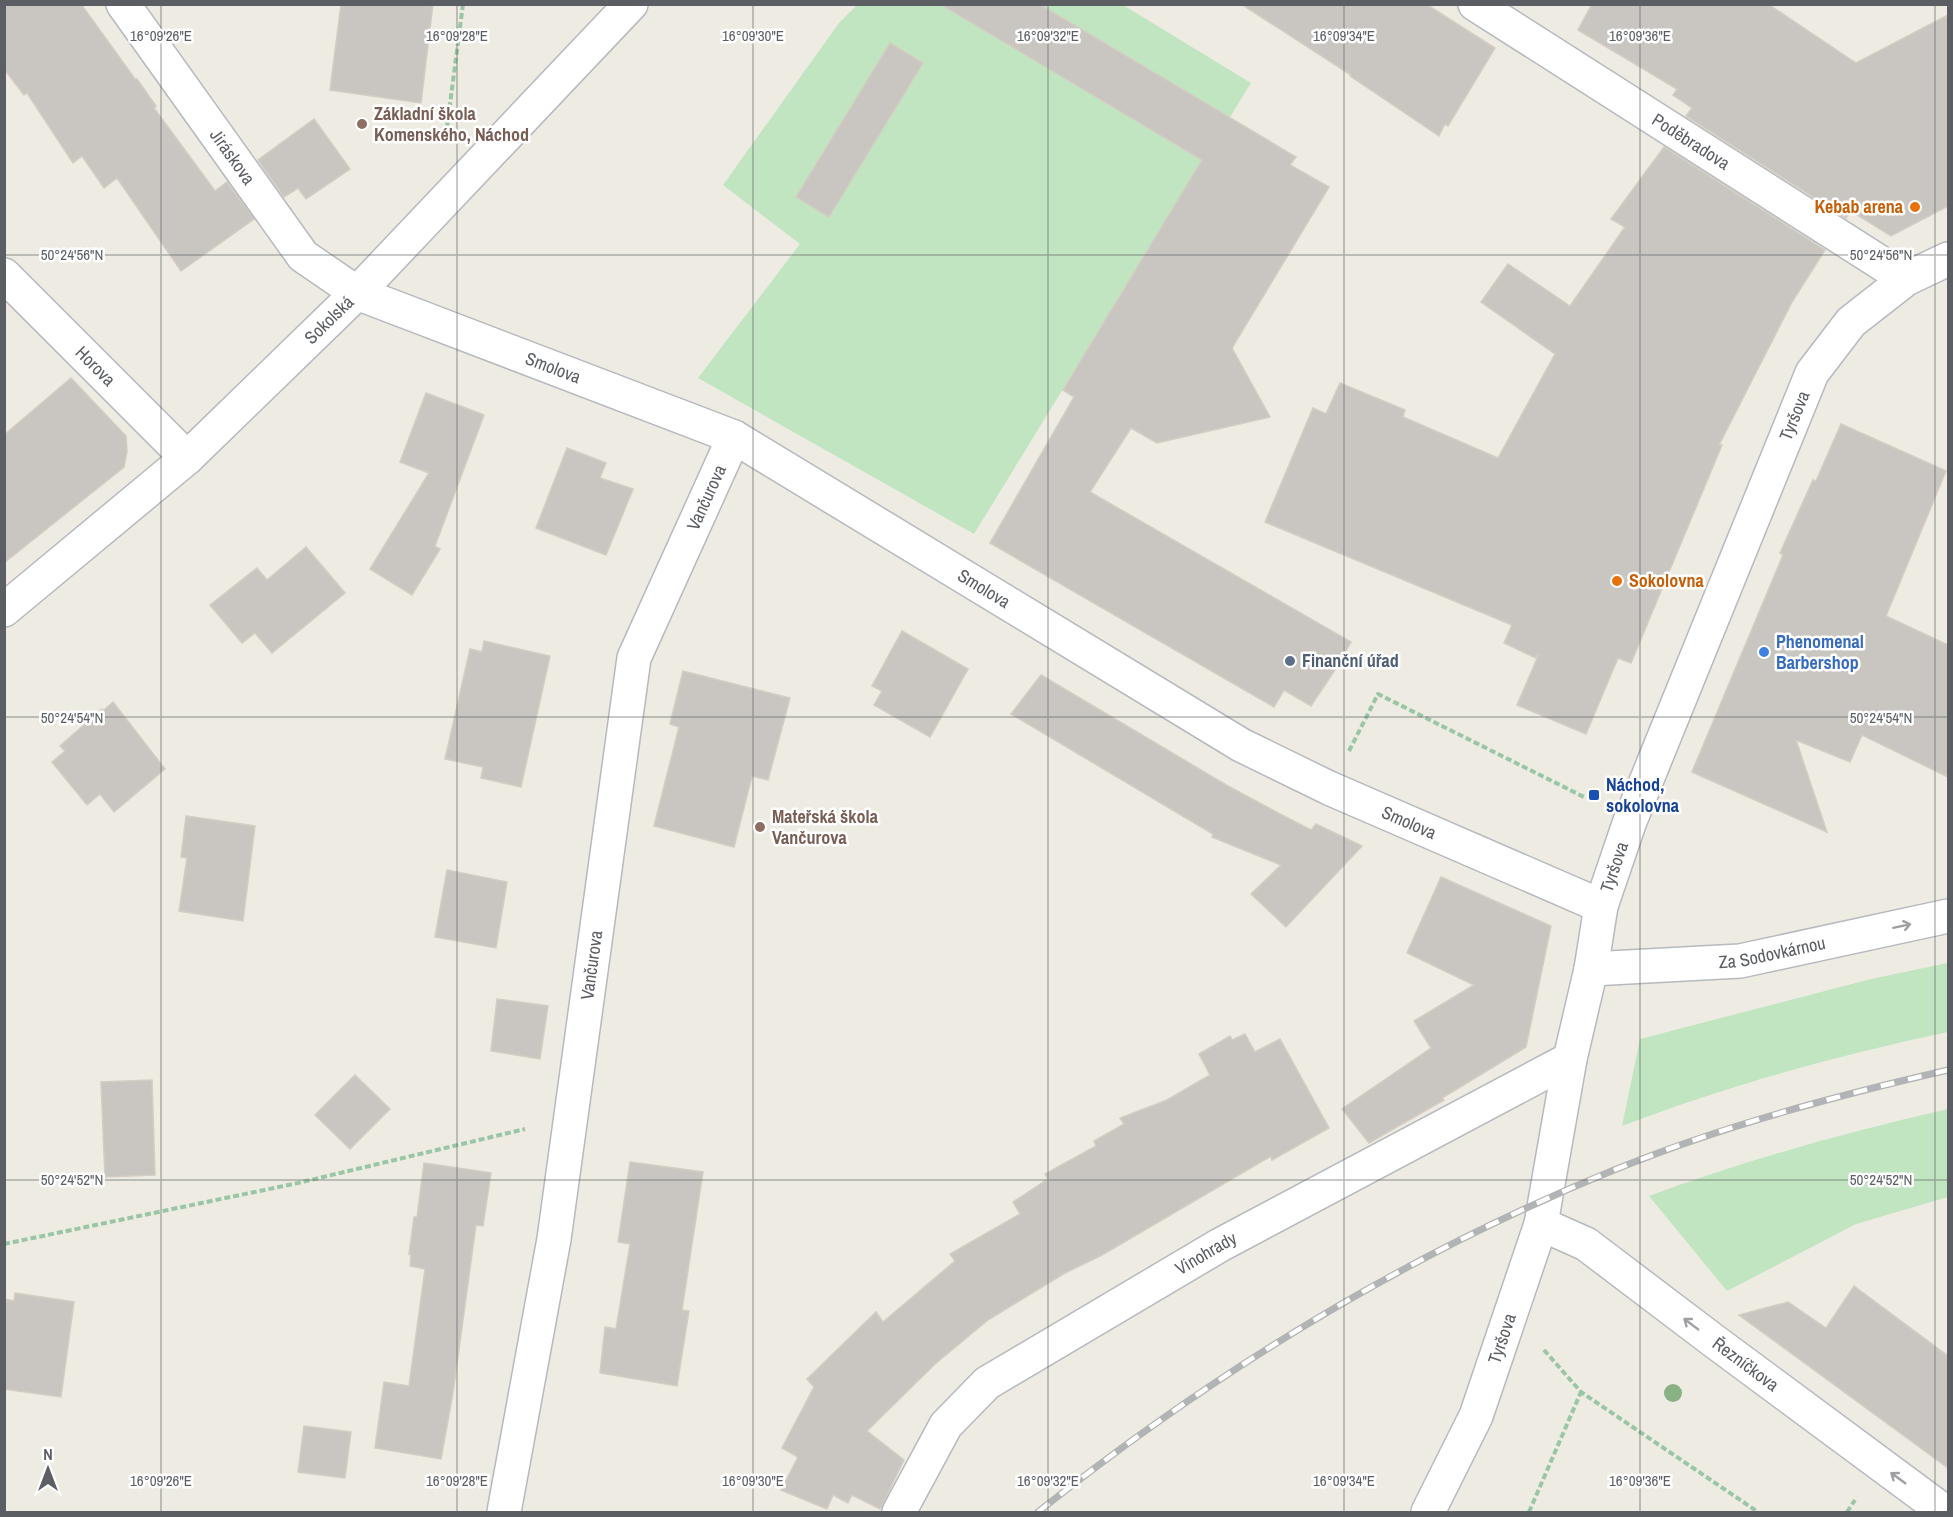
<svg xmlns="http://www.w3.org/2000/svg" width="1953" height="1517" viewBox="0 0 1953 1517" font-family="'Archivo Narrow',sans-serif">
<style>
.green{fill:#c1e5c0}
.building{fill:#c9c6c1;stroke:#d3cdc2;stroke-width:1.5}
.lines{fill:none;stroke-linecap:round;stroke-linejoin:round}
.minor-casing{stroke:#b6b9be;stroke-width:36}
.path{stroke:#99c6a5;stroke-width:4;stroke-dasharray:6 3;stroke-linecap:butt}
.minor{stroke:#fff;stroke-width:33}
.rail-casing{stroke:#b2b3b4;stroke-width:7}
.rail{stroke:#fff;stroke-width:4.5;stroke-dasharray:14;stroke-linecap:butt}
.tree{fill:#88b184}
.oneway{stroke:#9d9fa2}
.ticks{fill:none;stroke:#5b5f64;stroke-width:1.5;stroke-opacity:0.45}
.education-dot{fill:#8d6e63;stroke:#fff;stroke-width:2}
.food-dot{fill:#e8710a;stroke:#fff;stroke-width:2}
.shop-dot{fill:#3f7fe0;stroke:#fff;stroke-width:2}
.service-dot{fill:#5c6f8a;stroke:#fff;stroke-width:2}
.transit-dot{fill:#1a4fb4;stroke:#fff;stroke-width:2}
.labels{text-anchor:middle;stroke-width:5;stroke-linejoin:round;paint-order:stroke}
.education-label{font-size:18px;font-weight:bold;fill:#785e54;stroke:#fff;text-anchor:start}
.street-label{font-size:18px;fill:#5b5f64;stroke:#fff}
.food-label{font-size:18px;font-weight:bold;fill:#c56008;stroke:#fff;text-anchor:end}
.shop-label{font-size:18px;font-weight:bold;fill:#366cbe;stroke:#fff;text-anchor:start}
.service-label{font-size:18px;font-weight:bold;fill:#4e5e75;stroke:#fff;text-anchor:start}
.transit-label{font-size:18px;font-weight:bold;fill:#164399;stroke:#fff;text-anchor:start}
.ticks-label{font-size:15px;text-anchor:middle;fill:#5b5f64;stroke:#fff;stroke-width:5;stroke-linejoin:round;paint-order:stroke}
</style>
<rect width="100%" height="100%" fill="#eeebe3"/>
<g class="green">
<path d="M857 5H1123L1251 83 974 534 698 378 800 244 723 185 839 23Z"/>
<path d="M1948 963V1032C1838 1055 1727 1086 1622 1126L1640 1039 1871 979Z"/>
<path d="M1948 1109V1197L1856 1224 1727 1291 1649 1196C1746 1160 1847 1132 1948 1109Z"/>
</g>
<g class="building">
<path d="M4 4H81L135 79H137L156 106 154 108 215 191 227 182 254 219 181 271 117 178 104 188 82 156 73 163 27 93 24 95 4 69Z"/>
<path d="M341 4H433L421 103 330 90Z"/>
<path d="M940 4H1039L1296 157 1290 165 1329 187 1232 348 1270 417 1157 443 1131 428 1090 492 1351 642 1337 667 1311 706 1284 690 1274 707 990 543 1074 397 1063 390 1202 160Z"/>
<path d="M1241 4H1426L1495 48 1448 126 1445 124 1439 136 1350 76 1351 75Z"/>
<path d="M1592 4H1768L1856 63 1948 15V206L1891 236 1851 211 1846 218 1686 116 1692 108 1673 95 1677 89 1578 30Z"/>
<path d="M890 43 923 63 829 217 796 197Z"/>
<path d="M314 119 350 169 306 199 298 188 284 197 258 160Z"/>
<path d="M1664 147 1825 250 1792 302 1719 445H1722L1631 663 1618 658 1586 734 1517 705 1539 654 1536 658 1504 643 1512 625 1265 522 1313 408 1326 414 1340 383 1405 410 1403 417 1498 458 1555 354 1481 302 1508 264 1570 306 1625 227 1611 219Z"/>
<path d="M71 378 126 436 127 451 124 467 4 563V435Z"/>
<path d="M426 393 484 415 435 546 440 549 412 595 370 569 429 473 400 462Z"/>
<path d="M1841 424 1946 471 1886 616 1948 645V777L1862 735 1850 762 1796 740 1827 832 1692 772 1783 555 1780 553 1813 480 1816 481Z"/>
<path d="M567 448 606 463 600 478 633 489 606 555 536 528Z"/>
<path d="M306 547 345 593 272 653 255 633 242 643 210 605 257 568 267 580Z"/>
<path d="M902 631 968 669 930 737 874 705 882 691 872 686Z"/>
<path d="M484 641 550 656 521 787 481 778 483 767 445 759 470 649 482 652Z"/>
<path d="M683 671 790 698 768 780 752 776 734 847 654 826 679 727 670 724Z"/>
<path d="M1041 675 1228 786 1280 814 1311 830 1316 824 1362 846 1286 927 1251 894 1281 865 1212 837 1213 834 1011 714Z"/>
<path d="M113 702 165 769 114 812 100 794 87 805 52 762 65 751 60 746 102 709 103 711Z"/>
<path d="M186 816 255 826 243 921 179 911 187 858 181 857Z"/>
<path d="M447 870 507 882 496 948 435 937Z"/>
<path d="M1441 877 1551 926 1526 1047 1442 1098 1444 1100 1369 1143 1342 1109 1431 1048 1414 1021 1474 985 1407 953Z"/>
<path d="M497 999 548 1006 540 1059 491 1051Z"/>
<path d="M1245 1034 1255 1052 1280 1039 1329 1128 1272 1160 1271 1156 1102 1255 1065 1273 988 1320 935 1364 867 1431 904 1460 880 1509 852 1495 848 1503 833 1495 827 1509 781 1490 798 1457 782 1448 814 1387 807 1379 876 1312 883 1322 955 1261 950 1254 1020 1214 1013 1202 1048 1179 1045 1174 1096 1146 1094 1141 1124 1124 1120 1118 1167 1100 1210 1075 1199 1054 1230 1036 1232 1040Z"/>
<path d="M355 1075 390 1109 350 1149 315 1115Z"/>
<path d="M152 1080 155 1175 105 1177 101 1082Z"/>
<path d="M630 1162 703 1172 682 1310 689 1311 677 1386 600 1373 605 1327 616 1329 630 1244 618 1242Z"/>
<path d="M424 1163 491 1173 483 1226 476 1225 453 1393 441 1459 375 1448 384 1382 409 1386 425 1269 410 1266 411 1255 409 1254 414 1217H417Z"/>
<path d="M1854 1286 1948 1356V1468L1739 1315 1788 1302 1826 1328Z"/>
<path d="M15 1293 74 1302 61 1397 4 1389V1299L14 1301Z"/>
<path d="M304 1426 351 1432 345 1478 298 1472Z"/>
</g>
<g class="lines">
<g class="minor-casing">
<g id="minor">
<path id="s1" d="M123 4 303 256 357 293 734 437 1241 745 1329 788 1601 906"/>
<path id="s2" d="M1475 4 1906 279"/>
<path id="s3" d="M4 275 187 458"/>
<path id="s4" d="M4 610 187 458 357 293 631 4"/>
<path id="s5" d="M1591 969 1740 961 1948 916"/>
<path id="s6" d="M1541 1224 1586 1244 1714 1341 1945 1512"/>
<path id="s7" d="M504 1512 554 1239 634 658 734 437"/>
<path id="s8" d="M899 1512 946 1425 987 1383 1220 1245 1570 1059"/>
<path id="s9" d="M1428 1512 1476 1416 1541 1224 1570 1059 1591 969 1601 906 1630 821 1812 373 1851 322 1906 279 1948 259"/>
</g>
</g>
<g class="path">
<path d="M446 135 463 4"/>
<path d="M1349 751 1378 694 1586 798"/>
<path d="M4 1244 298 1183 525 1129"/>
<path d="M1544 1350 1581 1392 1758 1512"/>
<path d="M1529 1512 1581 1392"/>
<path d="M1847 1512 1855 1500"/>
</g>
<use href="#minor" class="minor"/>
<g class="rail-casing">
<path id="rail" d="M1038 1512C1214 1372 1405 1255 1614 1170 1722 1126 1835 1096 1948 1070"/>
</g>
<use href="#rail" class="rail"/>
</g>
<circle class="tree" cx="1673" cy="1393" r="9"/>
<defs><path id="oneway-shaft" d="M-6 0H5M1.5-3L5.5 0L1.5 3" fill="none" stroke-width="1.6" stroke-linecap="round" stroke-linejoin="round" transform="scale(1.5)"/></defs>
<g class="oneway">
<use href="#oneway-shaft" transform="translate(1902 926) rotate(-12)"/>
<use href="#oneway-shaft" transform="translate(1691 1324) rotate(-143)"/>
<use href="#oneway-shaft" transform="translate(1898 1478) rotate(-144)"/>
</g>
<path class="ticks" d="M161 4V1512M457 4V1512M753 4V1512M1048 4V1512M1344 4V1512M1640 4V1512M1935 4V1512M4 255H1948M4 717H1948M4 1180H1948"/>
<g class="education-dot">
<circle cx="362" cy="124" r="6"/>
<circle cx="760" cy="827" r="6"/>
</g>
<g class="food-dot">
<circle cx="1915" cy="207" r="6"/>
<circle cx="1617" cy="581" r="6"/>
</g>
<circle class="shop-dot" cx="1764" cy="652" r="6"/>
<circle class="service-dot" cx="1290" cy="661" r="6"/>
<rect class="transit-dot" x="1588" y="789" width="12" height="12" rx="3"/>
<g class="labels">
<g class="education-label">
<text x="374" y="120">Základní škola<tspan x="374" dy="21">Komenského, Náchod</tspan></text>
<text x="772" y="823">Mateřská škola<tspan x="772" dy="21">Vančurova</tspan></text>
</g>
<g class="street-label">
<text dy="6" stroke="none"><textPath href="#s2" startOffset="256">Poděbradova</textPath></text>
<text dy="6" stroke="none"><textPath href="#s1" startOffset="188">Jiráskova</textPath></text>
<text dy="6" stroke="none"><textPath href="#s4" startOffset="436">Sokolská</textPath></text>
<text dy="6" stroke="none"><textPath href="#s3" startOffset="129">Horova</textPath></text>
<text dy="6" stroke="none"><textPath href="#s1" startOffset="585">Smolova</textPath></text>
<text dy="6" stroke="none"><textPath href="#s9" startOffset="1161">Tyršova</textPath></text>
<text dy="6" stroke="none"><textPath href="#s7" startOffset="1040">Vančurova</textPath></text>
<text dy="6" stroke="none"><textPath href="#s1" startOffset="1071">Smolova</textPath></text>
<text dy="6" stroke="none"><textPath href="#s1" startOffset="1557">Smolova</textPath></text>
<text dy="6" stroke="none"><textPath href="#s9" startOffset="675">Tyršova</textPath></text>
<text dy="6" stroke="none"><textPath href="#s5" startOffset="182">Za Sodovkárnou</textPath></text>
<text dy="6" stroke="none"><textPath href="#s7" startOffset="554">Vančurova</textPath></text>
<text dy="6" stroke="none"><textPath href="#s8" startOffset="412">Vinohrady</textPath></text>
<text dy="6" stroke="none"><textPath href="#s9" startOffset="189">Tyršova</textPath></text>
<text dy="6" stroke="none"><textPath href="#s6" startOffset="249">Řezníčkova</textPath></text>
</g>
<g class="food-label">
<text x="1903" y="213">Kebab arena</text>
<text x="1629" y="587" text-anchor="start">Sokolovna</text>
</g>
<g class="shop-label">
<text x="1776" y="648">Phenomenal<tspan x="1776" dy="21">Barbershop</tspan></text>
</g>
<g class="service-label">
<text x="1302" y="667">Finanční úřad</text>
</g>
<g class="transit-label">
<text x="1606" y="791">Náchod,<tspan x="1606" dy="21">sokolovna</tspan></text>
</g>
</g>
<g class="ticks-label">
<text x="161" y="41">16°09'26"E</text>
<text x="457" y="41">16°09'28"E</text>
<text x="753" y="41">16°09'30"E</text>
<text x="1048" y="41">16°09'32"E</text>
<text x="1344" y="41">16°09'34"E</text>
<text x="1640" y="41">16°09'36"E</text>
<text x="72" y="260">50°24'56"N</text>
<text x="1881" y="260">50°24'56"N</text>
<text x="72" y="723">50°24'54"N</text>
<text x="1881" y="723">50°24'54"N</text>
<text x="72" y="1185">50°24'52"N</text>
<text x="1881" y="1185">50°24'52"N</text>
<text x="161" y="1486">16°09'26"E</text>
<text x="457" y="1486">16°09'28"E</text>
<text x="753" y="1486">16°09'30"E</text>
<text x="1048" y="1486">16°09'32"E</text>
<text x="1344" y="1486">16°09'34"E</text>
<text x="1640" y="1486">16°09'36"E</text>
</g>
<rect width="1953" height="1517" fill="none" stroke="#5b5f64" stroke-width="12"/>
<g transform="translate(48 1469)" stroke="#ffffff" stroke-width="4.5" paint-order="stroke">
<path d="M0-4.5L10 22L0 15L-10 22Z" fill="#5b5f64"/>
<text y="-9" font-size="16" font-weight="bold" text-anchor="middle" fill="#5b5f64">N</text>
</g>
</svg>
